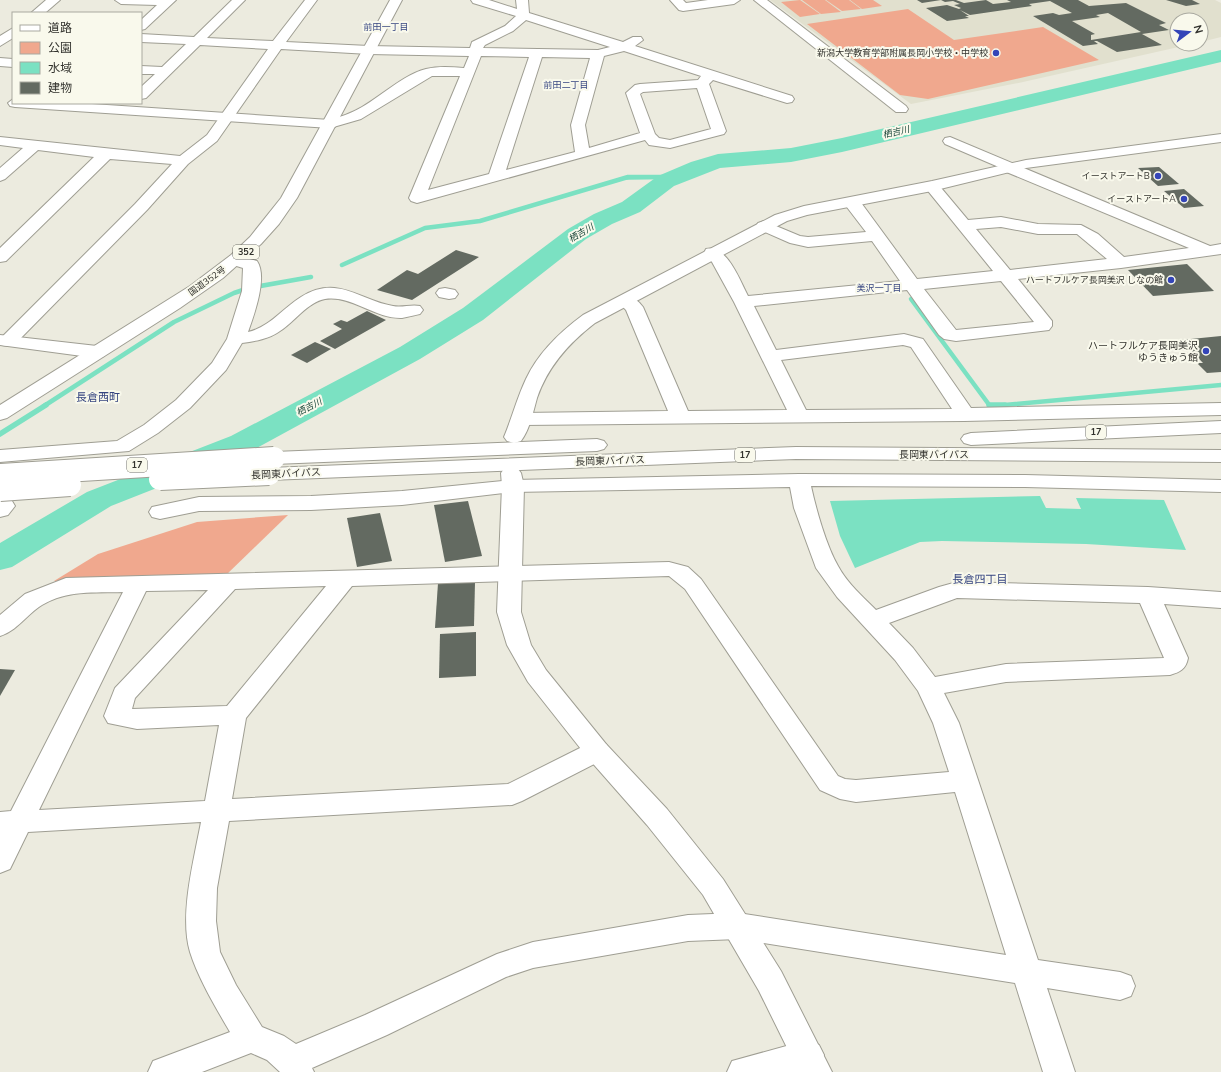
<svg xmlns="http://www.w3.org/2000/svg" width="1221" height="1072" viewBox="0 0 1221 1072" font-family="Mulish,'Noto Sans JP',sans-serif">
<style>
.built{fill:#e1e0ce}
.green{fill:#f0a88e}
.water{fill:#7be1c2}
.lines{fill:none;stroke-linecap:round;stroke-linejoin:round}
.stream-far2{stroke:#7be1c2;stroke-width:3.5}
.stream-far1{stroke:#7be1c2;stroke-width:4.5}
.stream{stroke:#7be1c2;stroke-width:5.5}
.river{fill:#7be1c2;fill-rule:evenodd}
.building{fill:#636a61;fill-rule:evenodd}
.minor-casing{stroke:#9f9e93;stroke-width:2}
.tertiary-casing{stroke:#9f9e93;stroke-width:2}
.trunk-casing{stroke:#9f9e93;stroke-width:2}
.minor{fill:#fff;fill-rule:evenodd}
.tertiary{fill:#fff;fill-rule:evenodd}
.trunk{fill:#fff;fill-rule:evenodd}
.trunk-bridge-casing{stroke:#9f9e93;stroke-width:24;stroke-linecap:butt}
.trunk-bridge{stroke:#fff;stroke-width:22}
.poi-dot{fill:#3445b8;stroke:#f9f9ec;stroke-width:1.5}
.labels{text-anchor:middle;stroke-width:4;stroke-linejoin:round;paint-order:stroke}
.far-neighbourhood-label{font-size:9px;fill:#364580;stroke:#f9f9ec}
.far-poi-label{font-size:9px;fill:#32322d;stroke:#f9f9ec;text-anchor:end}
.far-water-label{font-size:9px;font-style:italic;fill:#154236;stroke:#f9f9ec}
.shield{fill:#f9f9ec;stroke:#6e6e66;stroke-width:1}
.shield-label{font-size:9px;font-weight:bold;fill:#32322d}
.far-street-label{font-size:9px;fill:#32322d;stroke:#f9f9ec}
.poi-label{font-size:10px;fill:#32322d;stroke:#f9f9ec;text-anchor:end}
.street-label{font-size:10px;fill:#32322d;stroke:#f9f9ec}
.neighbourhood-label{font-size:11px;fill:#364580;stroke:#f9f9ec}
</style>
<rect width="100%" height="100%" fill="#ecebdf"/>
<path class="built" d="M770 0H1215L1221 3V37L1201 42V20H1177V44H1192L1023 82 911 104Z"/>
<g class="green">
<path d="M800 0 820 14 800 17 781 2Z"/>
<path d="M802 0H825L841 12 821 14Z"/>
<path d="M826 0H849L861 9 842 11Z"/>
<path d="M850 0H873L882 6 862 9Z"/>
<path d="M908 9 954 40 1043 27 1099 60 928 99 900 95 807 24Z"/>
<path d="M288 515 225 576 54 581 98 554 197 522Z"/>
</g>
<path class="water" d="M1040 496 1046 508 1081 509 1076 498 1164 500 1186 550 1086 544 942 541 920 542 855 568 840 536 830 501Z"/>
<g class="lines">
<path class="stream-far2" d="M625 178 678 177"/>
<g class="stream-far1">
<path d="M342 265 425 228 480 221 628 177H678"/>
<path d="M911 299 990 406"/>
<path d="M44 406 174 322 234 293 249 288 311 277"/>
<path d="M994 406 1221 385"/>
</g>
<g class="stream">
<path d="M989 405H1005"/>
<path d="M0 434 46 405"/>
</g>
<path class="river" d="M1221 50V62L842 152 791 162 720 168 674 186 640 212 612 224 586 239 483 320 420 359 253 450 111 506 12 567 0 570V543L87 492 231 436 400 347 463 308 568 229 594 214 622 202 658 176 691 162 718 154 791 148 842 138Z"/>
</g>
<g class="building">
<path d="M917 0H956L964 3 986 0 993 4 1011 2 1007 0H1078L1089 6 1126 3 1166 23 1159 25 1169 30 1142 34 1162 45 1117 52 1097 41H1094L1098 44 1083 46 1033 16 1053 13 1059 15 1072 13 1050 1 1029 4 1032 6 970 15 960 10 969 16H965L969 18 947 21 926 8 947 5 959 9 961 8 954 5 960 4 953 1 945 2 941 0 922 3ZM1108 13 1141 32 1091 40V35L1095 34 1072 21 1100 17 1096 15Z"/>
<path d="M1166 0H1192L1200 4 1186 6Z"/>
<path d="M1159 167 1179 184 1158 186 1138 168Z"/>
<path d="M1184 189 1204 206 1184 208 1164 191Z"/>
<path d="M456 250 479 257 412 300 377 290 407 270 418 274Z"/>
<path d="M1187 264 1214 291 1153 296 1128 270Z"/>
<path d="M367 311 386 320 335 349 320 341 342 329 333 324 341 320 347 322Z"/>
<path d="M1221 336V372L1207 373 1197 363H1203L1181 340Z"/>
<path d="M315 342 331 349 307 363 291 355Z"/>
<path d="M468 501 482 556 445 562 434 505Z"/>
<path d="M380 513 392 561 357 567 347 518Z"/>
<path d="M475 582 474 626 435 628 438 583Z"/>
<path d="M476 632V676L439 678 440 634Z"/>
<path d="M0 669 15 670 0 696Z"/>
</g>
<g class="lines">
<g class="minor-casing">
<g id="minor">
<path d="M46 0H60L45 13H31Z"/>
<path d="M115 0H176L145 29 141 30V20L157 5 121 4Z"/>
<path d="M232 0H245L207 38 273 41 305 0H317L286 42 369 46 470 48 472 42 505 26 516 16 473 3 471 0H489L517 9 516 0H528L529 13 623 42 633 37H641L643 40 635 46 792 96 794 99 792 102 787 103 713 80 709 84 726 131 724 134 670 148 649 145 645 140 417 203 411 201 409 198 460 76H432L361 119 330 128 325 127 323 124 325 121C338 118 350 114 362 107 383 95 403 75 426 69 439 66 451 67 464 68L469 56 369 54 281 49 217 141 188 164 147 210 14 345 8 346 2 345 0 339 135 204 172 164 110 159 6 261 0 262V248L94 157 38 150 5 179 0 181V168L23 148 0 145V137L180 156 207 135 268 49 200 45 146 98 141 99V87L155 74H141V66L162 67 186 44 141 42V34L194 37ZM526 20 610 47 598 50 483 48 485 45 513 31ZM624 51 701 76 698 80 640 84 635 85 626 93 640 133 589 148 585 125 604 56ZM481 56 529 57 489 174 428 190ZM542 57 590 58 571 125 575 152 506 170ZM697 88 711 129 670 140 659 138 655 134 640 94 643 92Z"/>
<path d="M670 0H683L686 3 708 0H740L734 4 683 11 679 10Z"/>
<path d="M754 0H767L906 106 908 109 906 112H896Z"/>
<path d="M13 28V38L0 46V36Z"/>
<path d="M0 58 13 59V67L0 66Z"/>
<path d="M950 137 1210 246 1221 244V254L1121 268 1018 279 1052 321V326L1049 330 956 341 944 339 939 335 907 290 754 306 776 350 904 334 923 339 971 408 1221 403V415L964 421 522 425 515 423 512 419 515 415 522 413 668 411 626 310 617 301 620 297C630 295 637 299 643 307L688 411 787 410 734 302 712 262 704 253 706 249C727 244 740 281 748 296L900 281 872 241 808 247 790 243 758 229 756 226 758 223 764 221 800 236 808 237 866 232 843 202 845 199H857L862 204 917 279 993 271 924 186 927 183H937L968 220 1001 217 1038 224 1081 225 1098 234 1124 257 1189 248 1004 171 1001 168 945 144 943 141 945 138ZM1001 227 1038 234H1077L1107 259 1010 270 976 229ZM1001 281 1034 322 956 330 924 289ZM903 345 911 347 952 409 806 410 781 360Z"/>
<path d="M236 255 257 261C268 277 254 315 248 332 270 327 283 308 301 297 338 274 360 301 393 306 402 308 411 304 420 306L423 310 420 314C415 315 408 317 402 318 375 319 352 295 325 299 308 302 294 322 280 331 269 339 256 341 242 343L226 370 190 408 158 433 129 451 0 462V450L117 441 144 425 176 400 212 363 227 339 242 291 243 268 230 264 228 260 230 256Z"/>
<path d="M445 288 455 290 458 294 455 298 449 299 439 297 436 293 439 289Z"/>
<path d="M799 474 1025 475 1221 480V492L1025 487 811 486C816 509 826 545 838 566 847 583 863 597 876 610L939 587 957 582 1148 587 1221 592V608L1164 604 1188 658C1186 669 1180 672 1170 675L1006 682 944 693 959 723 1038 960 1120 972 1131 976 1135 986 1131 996 1120 1000 1047 988 1075 1072H1043L1015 983 738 939 688 941 533 968 506 977 387 1035 312 1068 314 1072H280L267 1060 251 1053 202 1072H148L153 1061 230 1032C216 1008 198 978 190 952 179 915 194 860 201 822L28 832 10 869 0 873V812L11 811 123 592C94 593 67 590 42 605 27 614 17 631 0 636V615L25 594 66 578 669 562 688 567 701 579 838 776 845 779 856 780 949 772 933 723 918 691 895 660 837 597 816 568 794 508 790 487 513 492 402 505 311 510 199 511 160 519 152 517 149 512 152 507 199 497 311 496 402 491 513 480ZM669 576 685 589 820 790 840 799 856 802 955 792 1006 955 738 913 688 915 533 942 497 954 365 1015 296 1044 284 1036 262 1027 236 985 220 952 216 921 217 888 229 821 512 805 522 801 606 758 610 751 606 744 597 741 588 744 508 784 232 799 246 718 352 586ZM326 586 227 706 132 709 135 698 235 589ZM208 590 115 688 104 716 108 723 137 729 219 725 205 801 39 810 146 591ZM957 598 1140 603 1164 658 1006 664 935 677 913 648 889 623Z"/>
<path d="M4 499 12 501 15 506 8 515 0 517V500Z"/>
<path d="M808 1040 819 1045 824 1055 819 1065 800 1072H727L732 1061Z"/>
</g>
</g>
<g class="tertiary-casing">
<g id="tertiary">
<path d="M13 99V103H77L330 120 335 121 337 124 335 127 330 128 15 107 10 106 8 103Z"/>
<path d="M1221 134V142L1026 168 932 191 807 215 787 221 595 323C569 343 548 366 537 398 533 412 530 429 521 441L514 443 507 441 504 437C512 418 517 398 526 379 538 353 560 332 583 315L775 215 804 206 932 181 1026 160Z"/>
<path d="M0 335 97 346 104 348 106 352 104 356 97 358 0 345Z"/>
<path d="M511 467 518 469 521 473 524 486 521 612 531 645 546 670 606 744 667 809 723 879 781 971 832 1072H799L759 991 703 895 647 825 588 758 528 682 507 645 497 612 502 486 501 473 504 469Z"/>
</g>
</g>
<g class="trunk-casing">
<g id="trunk">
<path d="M390 0H402L297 198 279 224 261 244 223 278 180 308 7 418 0 420V405L190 286 231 255 250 237 281 198Z"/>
<path d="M1221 421V433L971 445 964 443 961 439 964 435 971 433Z"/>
<path d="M597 439 604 441 607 445 604 449 597 451 274 464 267 462 264 458 267 454 274 452Z"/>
<path d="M796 447 1221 450V462L796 459 269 480 262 478 259 474 262 470 269 468Z"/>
</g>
</g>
<use href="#minor" class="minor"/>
<use href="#tertiary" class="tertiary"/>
<use href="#trunk" class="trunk"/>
<g class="trunk-bridge-casing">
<g id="trunk-bridge">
<path d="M0 475 274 458"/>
<path d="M160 479 269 474"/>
<path d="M0 490 70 485"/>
</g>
</g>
<use href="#trunk-bridge" class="trunk-bridge"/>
</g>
<g class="poi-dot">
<circle cx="996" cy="53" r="4"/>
<circle cx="1158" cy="176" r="4"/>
<circle cx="1184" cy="199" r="4"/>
<circle cx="1171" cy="280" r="4"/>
<circle cx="1206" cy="351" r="4"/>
</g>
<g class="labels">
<g class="far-neighbourhood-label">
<text x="386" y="30">前田一丁目</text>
<text x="566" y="88">前田二丁目</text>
<text x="879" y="291">美沢一丁目</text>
</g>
<g class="far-poi-label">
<text x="988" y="56">新潟大学教育学部附属長岡小学校・中学校</text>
<text x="1150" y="179">イーストアートB</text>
<text x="1176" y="202">イーストアートA</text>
<text x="1163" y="283">ハートフルケア長岡美沢 しなの館</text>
</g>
<g class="far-water-label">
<text transform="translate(896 132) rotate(-13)" y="3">栖吉川</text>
<text transform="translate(581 233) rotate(-31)" y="3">栖吉川</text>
<text transform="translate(309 407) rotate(-28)" y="3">栖吉川</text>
</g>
<g class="shield">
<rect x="233" y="245" width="26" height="14" rx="3"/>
<rect x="1086" y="425" width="20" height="14" rx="3"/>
<rect x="735" y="448" width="20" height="14" rx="3"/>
<rect x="127" y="458" width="20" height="14" rx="3"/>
</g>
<g class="shield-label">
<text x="246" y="255">352</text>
<text x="1096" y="435">17</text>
<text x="745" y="458">17</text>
<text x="137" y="468">17</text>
</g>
<g class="far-street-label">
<text transform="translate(207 281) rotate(-36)" y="3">国道352号</text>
</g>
<g class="poi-label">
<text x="1198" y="349">ハートフルケア長岡美沢<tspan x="1198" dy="12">ゆうきゅう館</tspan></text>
</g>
<g class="street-label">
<text x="934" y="458">長岡東バイパス</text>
<text transform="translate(610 460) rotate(-2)" y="4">長岡東バイパス</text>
<text transform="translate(286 473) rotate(-3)" y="4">長岡東バイパス</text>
</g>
<g class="neighbourhood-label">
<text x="98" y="401">長倉西町</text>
<text x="980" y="583">長倉四丁目</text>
</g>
</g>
<rect x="12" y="12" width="130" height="92" fill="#f9f9ec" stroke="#a9a9a0"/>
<rect x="20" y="25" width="20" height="6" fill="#ffffff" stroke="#a9a9a0"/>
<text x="48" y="32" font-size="12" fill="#32322d">道路</text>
<rect x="20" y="42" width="20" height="12" fill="#f0a88e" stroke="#a9a9a0"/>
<text x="48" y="52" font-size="12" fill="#32322d">公園</text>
<rect x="20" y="62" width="20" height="12" fill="#7be1c2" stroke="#a9a9a0"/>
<text x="48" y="72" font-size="12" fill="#32322d">水域</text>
<rect x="20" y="82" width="20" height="12" fill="#636a61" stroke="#a9a9a0"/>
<text x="48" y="92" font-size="12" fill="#32322d">建物</text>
<g transform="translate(1189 32) rotate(74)"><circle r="19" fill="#f9f9ec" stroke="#a9a9a0"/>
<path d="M0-3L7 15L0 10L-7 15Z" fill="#3445b8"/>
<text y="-6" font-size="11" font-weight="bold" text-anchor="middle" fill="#32322d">N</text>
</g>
</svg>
